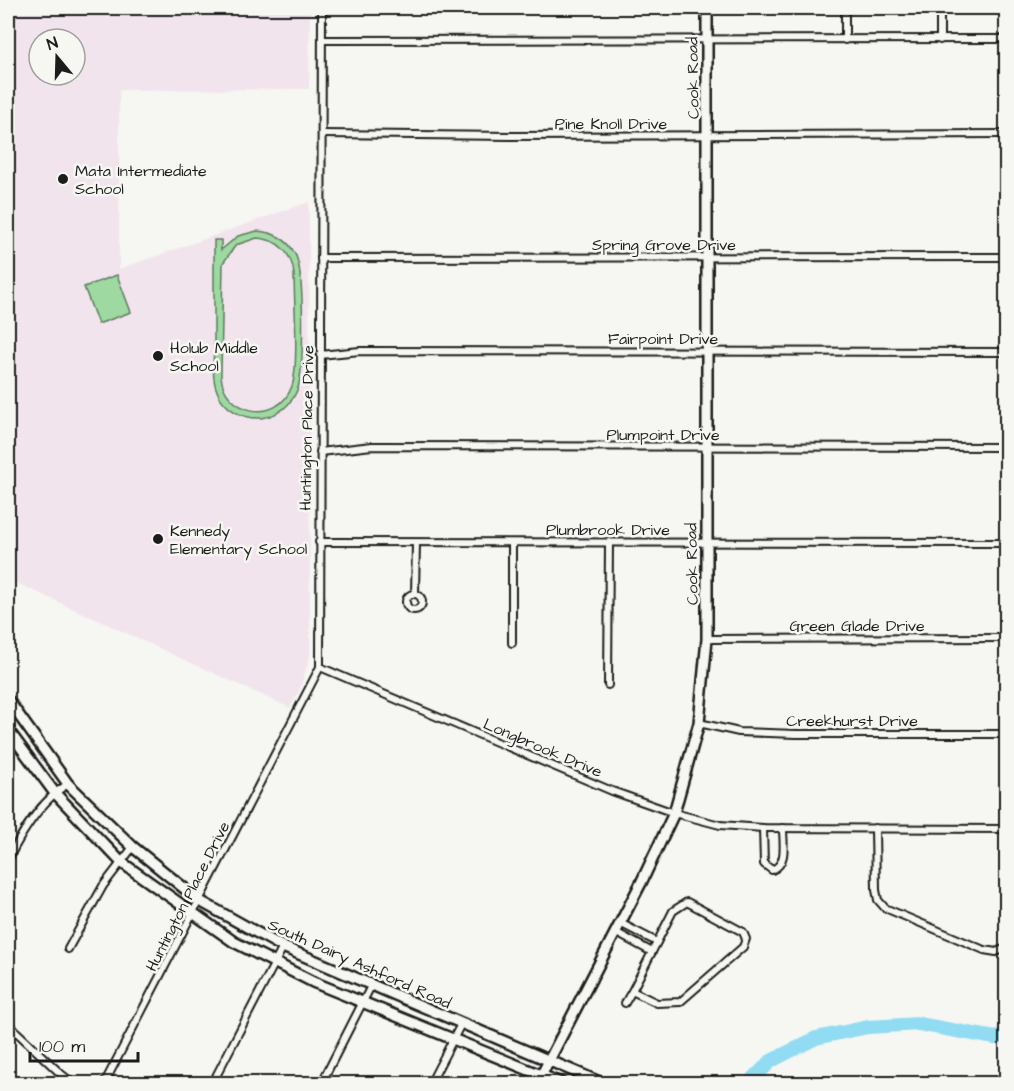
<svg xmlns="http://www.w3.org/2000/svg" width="1014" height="1091" viewBox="0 0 1014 1091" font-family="'Architects Daughter',sans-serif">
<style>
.built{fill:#f2e4ed;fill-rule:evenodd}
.green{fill:#9dd9a1;stroke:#5c7a5e;stroke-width:1.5;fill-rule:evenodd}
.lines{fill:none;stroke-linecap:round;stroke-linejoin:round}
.river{stroke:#91dcf2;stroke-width:14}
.street-casing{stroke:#1c1c1c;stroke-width:10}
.secondary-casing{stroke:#1c1c1c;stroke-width:14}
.street{stroke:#f6f6f2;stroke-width:6}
.secondary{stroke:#f6f6f2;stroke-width:9}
.poi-dot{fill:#1c1c1c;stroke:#f6f6f2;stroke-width:2}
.labels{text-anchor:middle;stroke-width:5;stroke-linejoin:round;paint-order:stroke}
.street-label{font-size:16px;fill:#1c1c1c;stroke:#f6f6f2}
.poi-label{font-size:16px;fill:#1c1c1c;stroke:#f6f6f2;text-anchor:start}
</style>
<rect width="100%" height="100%" fill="#f6f6f2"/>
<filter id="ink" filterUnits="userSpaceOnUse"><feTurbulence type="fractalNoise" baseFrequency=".0167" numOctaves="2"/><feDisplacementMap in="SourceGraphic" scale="12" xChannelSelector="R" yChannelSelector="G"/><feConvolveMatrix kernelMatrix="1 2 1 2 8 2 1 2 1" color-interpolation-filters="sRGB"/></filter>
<g filter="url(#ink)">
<path class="built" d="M310 9 309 89 119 90V269L309 202 310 657 299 691 290 708 8 579V13ZM39 39H75V75H39Z"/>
<g class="green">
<path d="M257 231C273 232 288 239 295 254 305 271 304 367 298 388 292 404 279 416 261 418 242 419 224 409 217 391 211 376 214 357 214 341 214 308 214 274 214 240H221V250L238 236ZM257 238C278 239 292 253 294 274 294 300 299 365 292 386 278 426 223 414 221 375L223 263 236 245Z"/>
<path d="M117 275 131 312 98 324 84 287Z"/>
</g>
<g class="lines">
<path class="river" d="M748 1084 771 1061 816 1038 868 1027 919 1024 995 1038 1006 1036"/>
<g class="street-casing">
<g id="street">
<path d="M845 8V40"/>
<path d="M323 40 1006 39"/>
<path d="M940 40V8"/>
<path d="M323 134 511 136 1006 134"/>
<path d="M321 258 1006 257"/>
<path d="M320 355 360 351 1006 352"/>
<path d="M320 452 372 446 1006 447"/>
<path d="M319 542 1006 543"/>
<circle cx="414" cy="602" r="8"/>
<path d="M415 594 416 543"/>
<path d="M707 639 1006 638"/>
<path d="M512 643V543"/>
<path d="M320 667 612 791 674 813 720 825 763 828 1006 829"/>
<path d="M608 685 609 542"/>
<path d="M699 723 739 732 796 734H1006"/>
<path d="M763 828 764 864 772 870C788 864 783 843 783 828"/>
<path d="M875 828 876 890 878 900 885 908 984 950 996 952 1006 948"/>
<path d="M8 860C22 832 41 800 68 784"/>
<path d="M620 923 657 942"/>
<path d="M615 932 652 952"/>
<path d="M68 949 103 886 133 847"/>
<path d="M625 1003 632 991 673 911 687 902 743 932 746 939 743 947 680 1002 657 1003 632 991"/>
<path d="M8 1024 61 1074 74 1084"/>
<path d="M104 1084 320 667 322 8"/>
<path d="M212 1084 283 947"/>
<path d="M321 1084 371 986"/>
<path d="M430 1084 461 1024"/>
</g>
</g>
<g class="secondary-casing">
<g id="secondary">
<path d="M8 700 68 784 133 847 200 901 283 947 604 1084"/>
<path d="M8 730 54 792 121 862 234 942 313 982 563 1084"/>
<path d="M542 1074 641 883 674 813 699 723 707 639V8"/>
</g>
</g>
<use href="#street" class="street"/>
<use href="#secondary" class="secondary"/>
</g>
</g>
<g class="poi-dot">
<circle cx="63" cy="179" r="6"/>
<circle cx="158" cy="356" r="6"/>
<circle cx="158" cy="539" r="6"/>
</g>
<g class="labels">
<g class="street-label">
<text transform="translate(692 78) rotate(-91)" y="6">Cook Road</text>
<text x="611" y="129">Pine Knoll Drive</text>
<text x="664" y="250">Spring Grove Drive</text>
<text x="663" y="344">Fairpoint Drive</text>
<text transform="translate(306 428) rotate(-89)" y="6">Huntington Place Drive</text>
<text x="663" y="440">Plumpoint Drive</text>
<text x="608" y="535">Plumbrook Drive</text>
<text transform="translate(691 564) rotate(-91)" y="6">Cook Road</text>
<text x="857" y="631">Green Glade Drive</text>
<text x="852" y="726">Creekhurst Drive</text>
<text transform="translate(543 747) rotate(23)" y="6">Longbrook Drive</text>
<text transform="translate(187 896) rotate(-63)" y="6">Huntington Place Drive</text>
<text transform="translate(360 963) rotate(24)" y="6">South Dairy Ashford Road</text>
</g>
<g class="poi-label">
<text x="75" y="176">Mata Intermediate<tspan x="75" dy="18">School</tspan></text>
<text x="170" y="353">Holub Middle<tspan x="170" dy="18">School</tspan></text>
<text x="170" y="536">Kennedy<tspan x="170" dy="18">Elementary School</tspan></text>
</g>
</g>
<rect width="1014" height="1091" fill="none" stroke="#f6f6f2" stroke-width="30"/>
<rect x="15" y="15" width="984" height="1061" fill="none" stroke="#1c1c1c" stroke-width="2" filter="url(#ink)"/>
<g transform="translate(57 57) rotate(341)"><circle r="28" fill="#f6f6f2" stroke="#9f9f9c" stroke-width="1.5"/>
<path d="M0-4.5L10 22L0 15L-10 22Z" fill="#1c1c1c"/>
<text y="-9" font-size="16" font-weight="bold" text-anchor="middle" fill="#1c1c1c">N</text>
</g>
<path d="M30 1052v9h108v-9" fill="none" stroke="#1c1c1c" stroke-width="3"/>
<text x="39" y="1052" font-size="18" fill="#1c1c1c" stroke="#f6f6f2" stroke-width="4.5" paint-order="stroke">100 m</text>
</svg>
